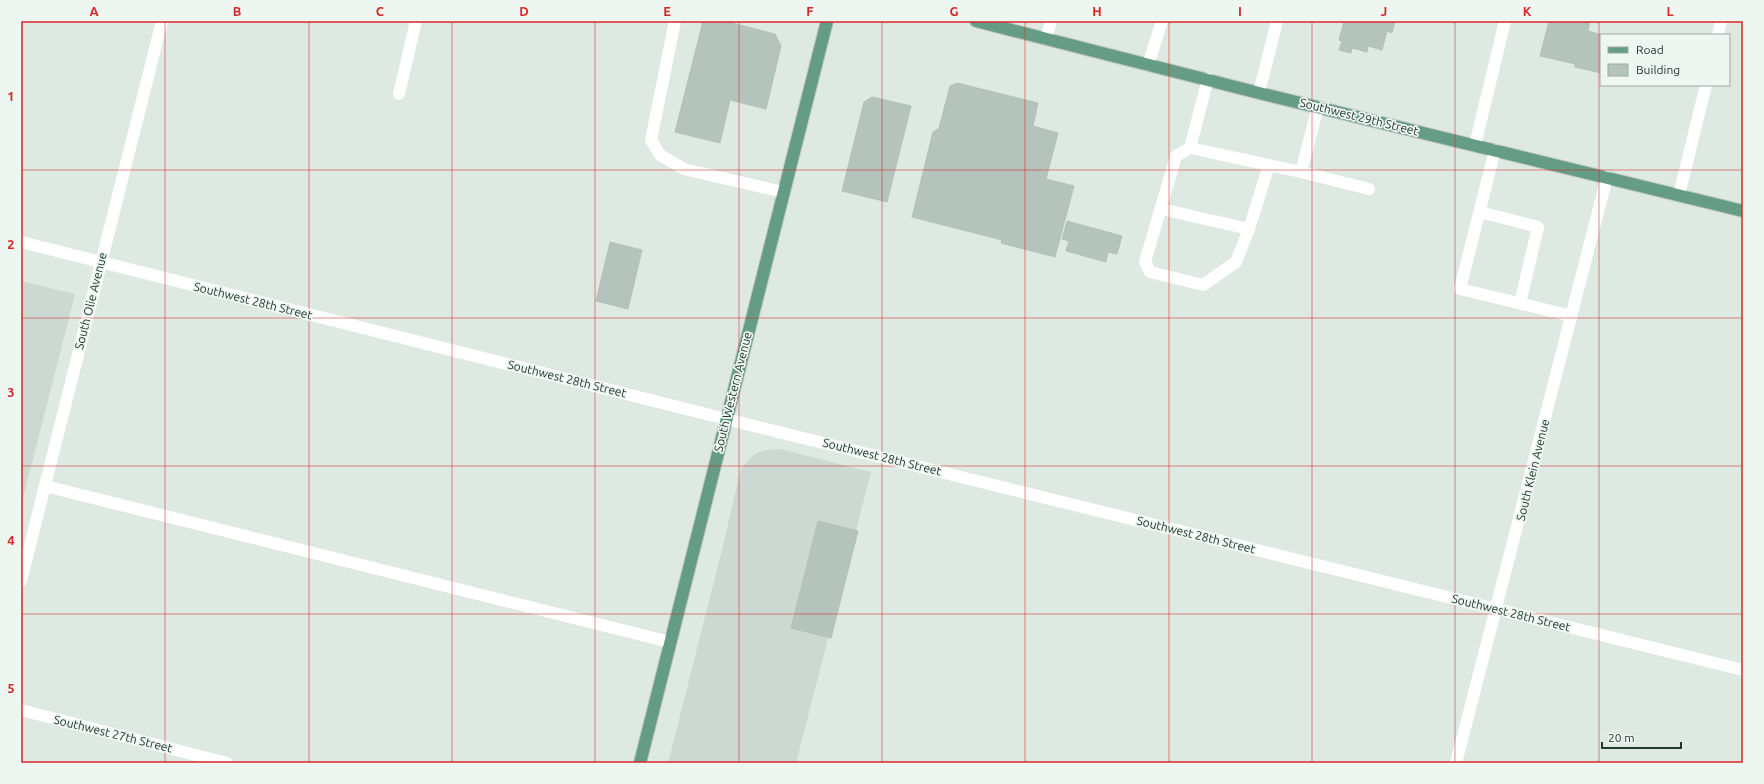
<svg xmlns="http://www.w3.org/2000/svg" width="1764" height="784" viewBox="0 0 1764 784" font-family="Ubuntu,sans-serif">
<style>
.built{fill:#ccd8d1}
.building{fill:#b4c3bb;stroke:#b1c2b8}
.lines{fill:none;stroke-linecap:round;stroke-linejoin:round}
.major-casing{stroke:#bcc3c0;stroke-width:14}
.minor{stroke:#fff;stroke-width:12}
.major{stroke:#649c85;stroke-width:12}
.grid{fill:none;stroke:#d62828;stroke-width:1;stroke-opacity:0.55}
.labels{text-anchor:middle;stroke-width:3.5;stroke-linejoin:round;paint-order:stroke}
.street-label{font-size:12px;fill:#20372e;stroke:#eef6f1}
.neatline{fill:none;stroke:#d62828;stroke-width:1.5}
.grid-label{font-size:13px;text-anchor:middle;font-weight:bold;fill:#d62828}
</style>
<rect width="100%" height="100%" fill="#dee9e2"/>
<g class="built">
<path d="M21 281 75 294 21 506Z"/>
<path d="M780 449 871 472 796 763H668L722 550 741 468 756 453 767 450Z"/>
</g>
<g class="building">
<path d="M703 21H724L775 34 781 46 766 109 730 100 720 143 675 132Z"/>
<path d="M1344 21H1395L1392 33 1387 31 1382 50 1368 46 1367 52 1352 48 1351 53 1339 50 1342 41 1339 40Z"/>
<path d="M1549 21H1590L1588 31 1602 35 1601 73 1575 67V64L1540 56Z"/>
<path d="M957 83 1038 103 1033 126 1058 133 1046 179 1074 186 1055 257 1001 243 1002 240 912 217 933 132 939 128 950 86Z"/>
<path d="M872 97 911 106 887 202 842 191 864 102Z"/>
<path d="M1067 221 1122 236 1117 254 1108 252 1106 262 1066 251 1069 241 1062 239Z"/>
<path d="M610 242 642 250 628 309 596 301Z"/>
<path d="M818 521 858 531 831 638 791 628Z"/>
</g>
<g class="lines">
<g class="major-casing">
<g id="major">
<path d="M976 21 1259 93 1743 211"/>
<path d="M640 763 827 21"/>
</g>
</g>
<g class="minor">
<path d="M675 21 651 140 660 155 684 169 783 192"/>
<path d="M1718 35 1721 21"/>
<path d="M1046 39 1051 21"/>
<path d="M1148 65 1162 21"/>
<path d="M1208 79 1190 148 1301 172 1318 107"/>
<path d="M1259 93 1277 21"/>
<path d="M399 94 416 21"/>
<path d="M1475 145 1505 21"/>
<path d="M1190 148 1176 156 1145 262 1150 272 1203 285 1236 262 1249 229 1269 165"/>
<path d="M1495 150 1460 289 1572 316"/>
<path d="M1301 172 1369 189"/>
<path d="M1679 195 1706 85"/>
<path d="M1161 209 1249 229"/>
<path d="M1480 212 1538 227 1520 303"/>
<path d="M21 242 726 419 1743 670"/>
<path d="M45 486 670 642"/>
<path d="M21 581 162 21"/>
<path d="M21 710 227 763"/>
<path d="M1456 763 1607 177"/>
</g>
<use href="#major" class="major"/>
</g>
<path class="grid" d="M165 21V763M309 21V763M452 21V763M595 21V763M739 21V763M882 21V763M1025 21V763M1169 21V763M1312 21V763M1455 21V763M1599 21V763M21 170H1743M21 318H1743M21 466H1743M21 614H1743"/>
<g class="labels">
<g class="street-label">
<text transform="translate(1359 117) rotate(14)" y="4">Southwest 29th Street</text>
<text transform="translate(91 301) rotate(-76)" y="4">South Olie Avenue</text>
<text transform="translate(253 301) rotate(14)" y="4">Southwest 28th Street</text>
<text transform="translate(567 379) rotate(14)" y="4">Southwest 28th Street</text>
<text transform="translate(733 392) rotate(-76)" y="4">South Western Avenue</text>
<text transform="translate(882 457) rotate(14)" y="4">Southwest 28th Street</text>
<text transform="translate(1533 470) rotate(-76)" y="4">South Klein Avenue</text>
<text transform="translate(1196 535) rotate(14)" y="4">Southwest 28th Street</text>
<text transform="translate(1511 613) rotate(14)" y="4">Southwest 28th Street</text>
<text transform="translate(113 734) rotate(14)" y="4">Southwest 27th Street</text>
</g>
</g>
<rect width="1764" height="784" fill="none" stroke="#eef6f1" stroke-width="44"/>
<rect x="1600" y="34" width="130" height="52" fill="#eef6f1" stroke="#9caaa3"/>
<rect x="1608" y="47" width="20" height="6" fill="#649c85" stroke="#9caaa3"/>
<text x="1636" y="54" font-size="12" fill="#20372e">Road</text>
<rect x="1608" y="64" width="20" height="12" fill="#b4c3bb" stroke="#9caaa3"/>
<text x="1636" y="74" font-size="12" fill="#20372e">Building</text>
<path d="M1602 742v6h79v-6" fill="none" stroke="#20372e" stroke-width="2"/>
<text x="1608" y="742" font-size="12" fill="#20372e" stroke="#eef6f1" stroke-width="3" paint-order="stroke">20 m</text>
<rect x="22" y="22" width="1720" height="740" class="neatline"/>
<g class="grid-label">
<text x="94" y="16">A</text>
<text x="237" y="16">B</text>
<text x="380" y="16">C</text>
<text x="524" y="16">D</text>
<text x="667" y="16">E</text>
<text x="810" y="16">F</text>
<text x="954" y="16">G</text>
<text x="1097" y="16">H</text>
<text x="1240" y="16">I</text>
<text x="1384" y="16">J</text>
<text x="1527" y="16">K</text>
<text x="1670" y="16">L</text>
<text x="11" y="101">1</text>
<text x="11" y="249">2</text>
<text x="11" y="397">3</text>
<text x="11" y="545">4</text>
<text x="11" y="693">5</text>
</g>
</svg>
